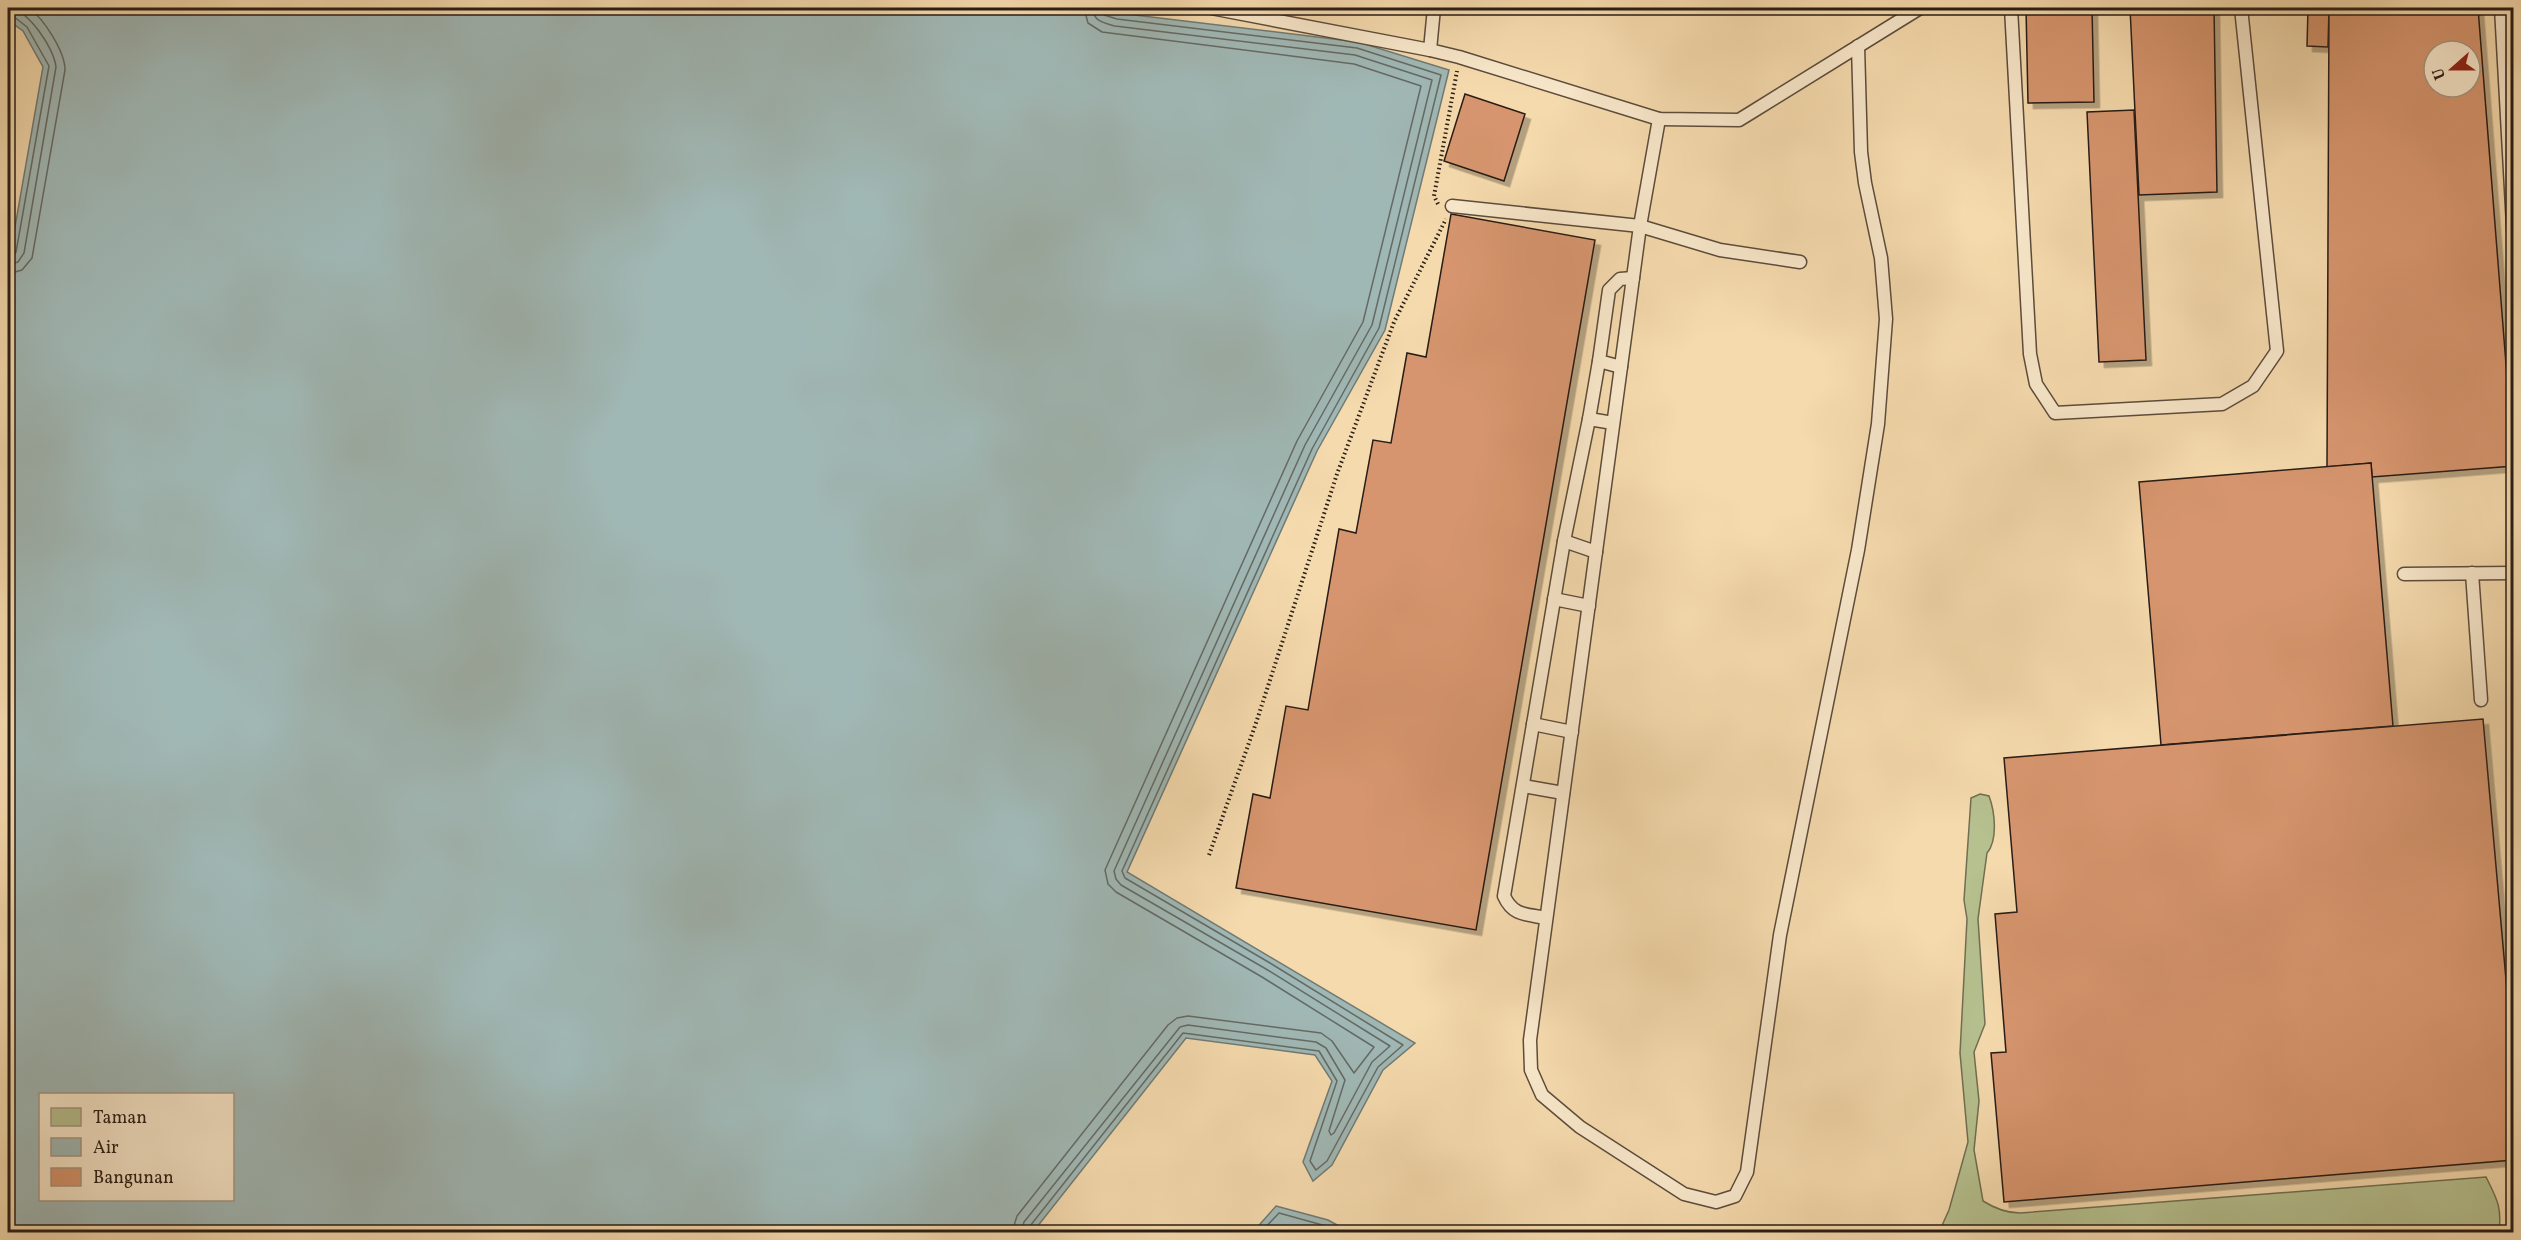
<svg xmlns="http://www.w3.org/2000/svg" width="2521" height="1240" viewBox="0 0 2521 1240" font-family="Vollkorn,serif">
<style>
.green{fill:#b6c18f;stroke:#706f52;stroke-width:1.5}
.water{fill:#a0b8b5;stroke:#707a75;stroke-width:1.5;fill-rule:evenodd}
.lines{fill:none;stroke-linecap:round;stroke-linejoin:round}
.shore{stroke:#646a65;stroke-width:1.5}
.building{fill:#d6956e;stroke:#291d15;stroke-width:1.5;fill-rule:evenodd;filter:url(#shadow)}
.service-casing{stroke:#5c4c3b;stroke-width:15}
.path{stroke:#291d15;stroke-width:4;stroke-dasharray:1.5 3;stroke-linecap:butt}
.service{stroke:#f8e7ca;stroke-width:12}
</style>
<defs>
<filter id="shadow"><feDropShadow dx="5.5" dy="5.5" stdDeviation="0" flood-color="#0004"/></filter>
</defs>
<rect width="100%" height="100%" fill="#f5daad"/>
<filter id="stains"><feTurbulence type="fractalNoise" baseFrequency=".00333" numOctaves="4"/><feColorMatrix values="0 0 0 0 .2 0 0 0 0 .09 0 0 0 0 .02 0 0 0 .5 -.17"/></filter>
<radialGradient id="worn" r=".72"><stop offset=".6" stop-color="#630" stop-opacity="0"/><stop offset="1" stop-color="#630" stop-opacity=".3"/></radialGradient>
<path class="green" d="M1980 794 1989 796C1995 812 1998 840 1987 853L1978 919 1985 1024 1974 1052 1979 1101 1974 1150 1983 1201C1994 1208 2006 1213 2020 1213L2486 1177C2497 1199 2502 1207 2499 1232H1939L1949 1210 1968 1142 1960 1053 1967 919 1964 900 1971 798Z"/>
<g class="water">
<path d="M8 8H1094L1118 13 1358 42 1449 70 1385 330 1317 451 1127 872 1415 1043 1383 1070 1332 1165 1313 1181 1303 1162 1332 1081 1315 1055 1186 1038 1033 1232H8V267L43 67 23 31 8 20ZM40 1094H232V1200H40Z"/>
<path d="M1276 1206 1328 1220 1350 1232H1253Z"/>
</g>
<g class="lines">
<g class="shore">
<path d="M8 8C28 9 54 48 56 67L24 253 18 262 8 265"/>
<path d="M8 15 13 16 27 27 49 66 16 252 13 256 8 257"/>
<path d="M8 274 22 270 32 258 65 70C65 51 43 18 29 8"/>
<path d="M1012 1232 1017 1216 1168 1025 1177 1018 1188 1016 1321 1033 1332 1041 1354 1073 1374 1047 1262 977 1116 892 1108 884 1105 870 1297 441 1363 322 1421 86 1354 64 1102 32 1088 23 1084 8"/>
<path d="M1021 1232 1024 1222 1180 1027 1188 1025 1316 1042 1326 1048 1345 1080 1329 1131 1331 1135 1334 1133 1372 1062 1390 1046 1266 969 1121 885 1116 879 1114 871 1305 445 1372 325 1432 80 1355 55 1115 26C1103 23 1093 21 1093 8"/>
<path d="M1029 1232 1030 1226 1183 1033 1319 1051 1337 1081 1310 1161 1316 1170 1327 1161 1378 1067 1403 1045 1270 963 1125 878 1122 871 1312 449 1379 328 1441 75 1357 48 1117 19 1104 15 1100 8"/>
<path d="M1261 1232 1279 1213 1326 1226 1338 1232"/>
</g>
</g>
<g class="building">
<path d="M2026 8H2092L2094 102 2028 103Z"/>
<path d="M2130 8H2214L2217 192 2139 195Z"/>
<path d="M2308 8H2329L2328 47 2307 46Z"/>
<path d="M2329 8H2478L2514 466 2372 477 2371 463 2327 467ZM2434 51H2470V87H2434Z"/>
<path d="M1465 94 1525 114 1504 181 1444 161Z"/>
<path d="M2134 110 2146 360 2099 362 2087 112Z"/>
<path d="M1451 214 1595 240 1476 930 1236 888 1253 794 1270 798 1286 706 1308 710 1339 529 1356 533 1373 440 1391 443 1407 353 1426 357Z"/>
<path d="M2371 463 2393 726 2161 745 2139 482Z"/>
<path d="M2483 719 2514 1070V1160L2004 1202 1991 1053 2006 1052 1995 914 2017 912 2004 758Z"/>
</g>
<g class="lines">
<g class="service-casing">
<g id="service">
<path d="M1211 8 1430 50"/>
<path d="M1434 8 1430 50 1459 57 1659 119 1739 120 1752 112 1920 8"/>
<path d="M2011 8 2030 354 2036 384 2055 413 2222 404 2253 386 2277 351 2241 8"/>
<path d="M2501 8 2514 244"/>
<path d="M1659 119 1640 226 1530 1040 1531 1070 1542 1095 1580 1127 1684 1194 1716 1202 1735 1196 1747 1172 1780 935 1858 550 1878 424 1886 319 1881 258 1865 183 1861 152 1858 46"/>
<path d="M1452 206 1640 226 1720 250 1800 262"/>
<path d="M1621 367 1599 361 1609 290 1620 279 1633 278"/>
<path d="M1589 419 1599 361"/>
<path d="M1596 552 1564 541 1589 419 1613 423"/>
<path d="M2472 573 2481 700"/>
<path d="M2404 574 2514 573"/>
<path d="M1554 599 1589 606"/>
<path d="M1533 724 1572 732"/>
<path d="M1523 786 1563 793"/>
<path d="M1546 918C1526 914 1513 916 1504 896L1564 541"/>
</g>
</g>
<g class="path">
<path d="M1438 204 1434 196 1457 71"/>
<path d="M1209 855 1256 723 1337 474 1394 322 1446 219"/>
</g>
<use href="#service" class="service"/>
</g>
<rect width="2521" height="1240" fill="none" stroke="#f5daad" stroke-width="30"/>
<rect x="9" y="9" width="2503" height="1222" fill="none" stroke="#291d15" stroke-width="3"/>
<rect x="15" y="15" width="2491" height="1210" fill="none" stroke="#291d15" stroke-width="1.5"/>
<rect x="39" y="1093" width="195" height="108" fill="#f8e7ca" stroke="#a59682" stroke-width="1.5"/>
<rect x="51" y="1108" width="30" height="18" fill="#b6c18f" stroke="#a59682" stroke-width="1.5"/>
<text x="93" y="1123" font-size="18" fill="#291d15">Taman</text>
<rect x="51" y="1138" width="30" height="18" fill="#a0b8b5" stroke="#a59682" stroke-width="1.5"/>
<text x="93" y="1153" font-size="18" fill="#291d15">Air</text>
<rect x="51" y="1168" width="30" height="18" fill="#d6956e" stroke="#a59682" stroke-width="1.5"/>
<text x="93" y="1183" font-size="18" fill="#291d15">Bangunan</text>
<g transform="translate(2452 69) rotate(249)"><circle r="28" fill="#f8e7ca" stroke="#a59682" stroke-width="1.5"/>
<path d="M0-4.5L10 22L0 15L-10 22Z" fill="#8f2418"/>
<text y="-9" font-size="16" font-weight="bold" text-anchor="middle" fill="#291d15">U</text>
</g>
<rect width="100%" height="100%" filter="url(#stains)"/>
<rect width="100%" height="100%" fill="url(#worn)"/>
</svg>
